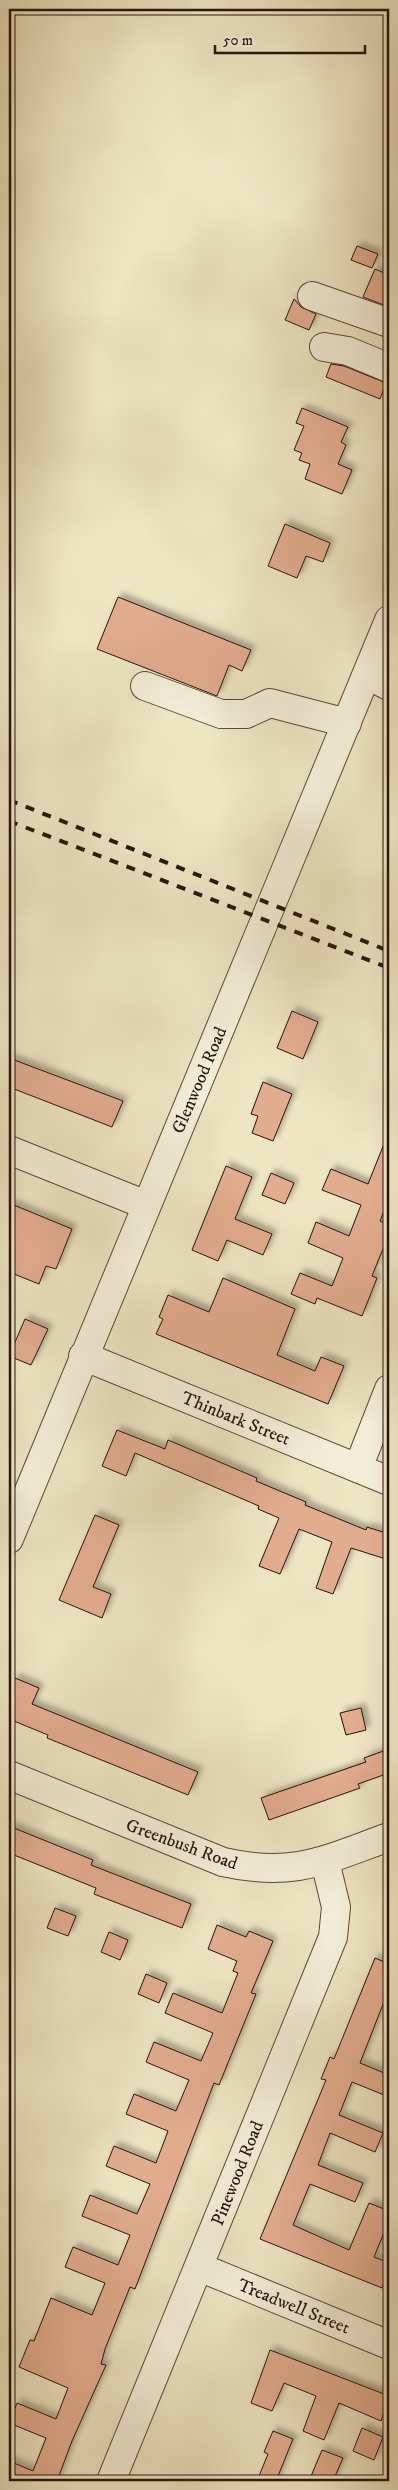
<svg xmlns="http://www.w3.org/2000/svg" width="398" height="2490" viewBox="0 0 398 2490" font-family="'IM FELL DW Pica',serif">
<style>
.building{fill:#e2ac8f;stroke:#29130a;filter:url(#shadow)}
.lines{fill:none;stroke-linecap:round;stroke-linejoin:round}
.minor-casing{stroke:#5a4838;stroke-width:30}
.minor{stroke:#f4eed8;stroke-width:28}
.rail{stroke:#29130a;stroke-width:4;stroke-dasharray:9 9;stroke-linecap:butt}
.labels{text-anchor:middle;stroke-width:4;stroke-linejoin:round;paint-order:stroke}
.street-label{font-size:18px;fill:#29130a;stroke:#f4eed8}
</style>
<defs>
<filter id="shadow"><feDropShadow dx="4.5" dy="-4.5" stdDeviation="2.5" flood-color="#0004"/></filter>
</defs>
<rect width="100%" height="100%" fill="#eee5c3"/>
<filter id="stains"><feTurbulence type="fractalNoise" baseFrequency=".004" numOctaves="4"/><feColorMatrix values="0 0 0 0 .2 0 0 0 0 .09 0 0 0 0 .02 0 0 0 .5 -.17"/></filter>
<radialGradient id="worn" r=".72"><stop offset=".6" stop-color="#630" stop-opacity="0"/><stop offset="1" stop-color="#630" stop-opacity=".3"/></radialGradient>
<g class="building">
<path d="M357 246 378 254 372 268 351 260Z"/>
<path d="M375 269 389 275V307L363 297Z"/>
<path d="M294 299 301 307 316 314 309 330 285 320Z"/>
<path d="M331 364 344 366 386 383 380 399 326 377Z"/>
<path d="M302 408 348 427 341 442 346 445 338 464 352 470 342 494 305 479 310 464 299 460 302 453 294 450 304 426 296 423Z"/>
<path d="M285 524 330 543 323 562 306 556 297 578 268 566Z"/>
<path d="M118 597 251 650 242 671 229 665 217 696 97 649Z"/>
<path d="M292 1011 318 1022 303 1059 277 1048Z"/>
<path d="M9 1058 123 1101 112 1127 9 1087Z"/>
<path d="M263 1082 292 1094 273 1141 252 1133 258 1116 251 1114Z"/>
<path d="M388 1134 389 1199 380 1221 389 1225V1234L372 1276 377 1278 362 1316 317 1298 315 1304 291 1294 300 1273 332 1286 343 1258 308 1243 316 1222 349 1236 361 1205 322 1190 331 1169 368 1184Z"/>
<path d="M226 1166 252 1177 235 1219 272 1234 263 1255 227 1240 218 1261 192 1250Z"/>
<path d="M271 1173 294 1183 285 1204 262 1195Z"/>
<path d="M9 1203 72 1229 56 1269 46 1266 39 1284 9 1272Z"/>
<path d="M223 1278 295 1309 277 1355 315 1371 321 1357 344 1366 328 1404 156 1334 163 1319 159 1317 168 1295 209 1312Z"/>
<path d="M25 1319 48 1329 31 1365 9 1356Z"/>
<path d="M117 1430 165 1449 168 1440 257 1478 256 1481 306 1502 305 1505 366 1530 367 1527 389 1534V1560L351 1548 333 1594 316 1588 332 1542 299 1529 280 1574 259 1566 279 1518 258 1509 259 1506 135 1453 126 1476 102 1466Z"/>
<path d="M95 1515 119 1525 93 1587 111 1594 102 1618 59 1600Z"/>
<path d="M15 1678 39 1688 32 1704 198 1772 188 1795 47 1738 48 1735 9 1719V1694Z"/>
<path d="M361 1708 366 1730 346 1735 340 1713Z"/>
<path d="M389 1749V1773L358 1784 360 1788 269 1820 261 1798 366 1762 364 1758Z"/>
<path d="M9 1826 93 1860 91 1865 191 1904 182 1928 94 1894 96 1888 9 1853Z"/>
<path d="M55 1908 76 1916 68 1936 47 1928Z"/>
<path d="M217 1925 246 1937 249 1931 273 1941 251 1993 256 1994 219 2085 214 2083 135 2289 130 2287 105 2349 101 2364 106 2365 72 2441 57 2481H9V2461L33 2471 46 2438 9 2423 17 2403 56 2419 68 2388 19 2367 30 2340 34 2341 51 2298 92 2315 105 2283 65 2267 73 2247 118 2265 130 2235 82 2216 90 2195 137 2214 150 2184 106 2166 114 2146 156 2163 168 2131 126 2114 134 2094 176 2111 189 2080 146 2062 154 2042 201 2061 213 2033 165 2013 173 1993 222 2013 238 1973 233 1971 237 1961 208 1949Z"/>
<path d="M109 1932 128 1940 120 1960 101 1952Z"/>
<path d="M375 1958 389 1964V1989L360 2063 389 2075V2097L352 2082 339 2115 383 2133 375 2152 330 2133 318 2165 363 2183 355 2202 310 2184 293 2225 349 2250 369 2203 389 2211V2220L374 2257 389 2263V2271L382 2288 260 2239 326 2080 321 2079 330 2057 334 2059Z"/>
<path d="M146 1974 167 1983 159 2003 138 1994Z"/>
<path d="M270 2350 389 2396 381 2421 339 2403 324 2440 303 2431 316 2396 284 2383 272 2411 251 2403Z"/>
<path d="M362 2428 383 2437 374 2460 353 2451Z"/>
<path d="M273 2431 293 2439 276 2481H257L268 2454 264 2452Z"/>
<path d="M322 2450 343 2458 333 2481H309Z"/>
</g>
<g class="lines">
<g class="minor-casing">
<g id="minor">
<path d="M312 296 389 323"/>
<path d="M324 347 348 351 389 368"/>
<path d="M367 675 389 686"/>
<path d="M145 686 221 714H246L270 703 347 723"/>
<path d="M9 1150 146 1205"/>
<path d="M83 1356 389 1481"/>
<path d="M358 1468 389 1389"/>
<path d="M9 1539 389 620"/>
<path d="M9 1775 223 1862C294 1878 324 1860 389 1837"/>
<path d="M199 2267 389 2345"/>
<path d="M111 2481 333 1937 336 1907 325 1861"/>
</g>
</g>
<use href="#minor" class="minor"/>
<g class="rail">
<path d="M9 800 389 951"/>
<path d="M9 821 389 968"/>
</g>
</g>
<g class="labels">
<g class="street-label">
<text transform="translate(199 1080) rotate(-67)" y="6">Glenwood Road</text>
<text transform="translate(236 1418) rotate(22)" y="6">Thinbark Street</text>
<text transform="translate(182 1844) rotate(20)" y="6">Greenbush Road</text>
<text transform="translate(237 2173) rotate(-68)" y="6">Pinewood Road</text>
<text transform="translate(294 2306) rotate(22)" y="6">Treadwell Street</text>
</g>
</g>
<rect width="398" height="2490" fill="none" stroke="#eee5c3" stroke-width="30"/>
<rect x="10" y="10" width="378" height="2470" fill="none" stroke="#29130a" stroke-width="2.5"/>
<rect x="15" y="15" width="368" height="2460" fill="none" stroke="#29130a"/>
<path d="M215 45v8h150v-8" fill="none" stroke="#29130a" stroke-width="2.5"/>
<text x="223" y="45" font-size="15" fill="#29130a" stroke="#f4eed8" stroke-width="4" paint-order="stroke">50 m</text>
<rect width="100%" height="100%" filter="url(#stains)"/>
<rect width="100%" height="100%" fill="url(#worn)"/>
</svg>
